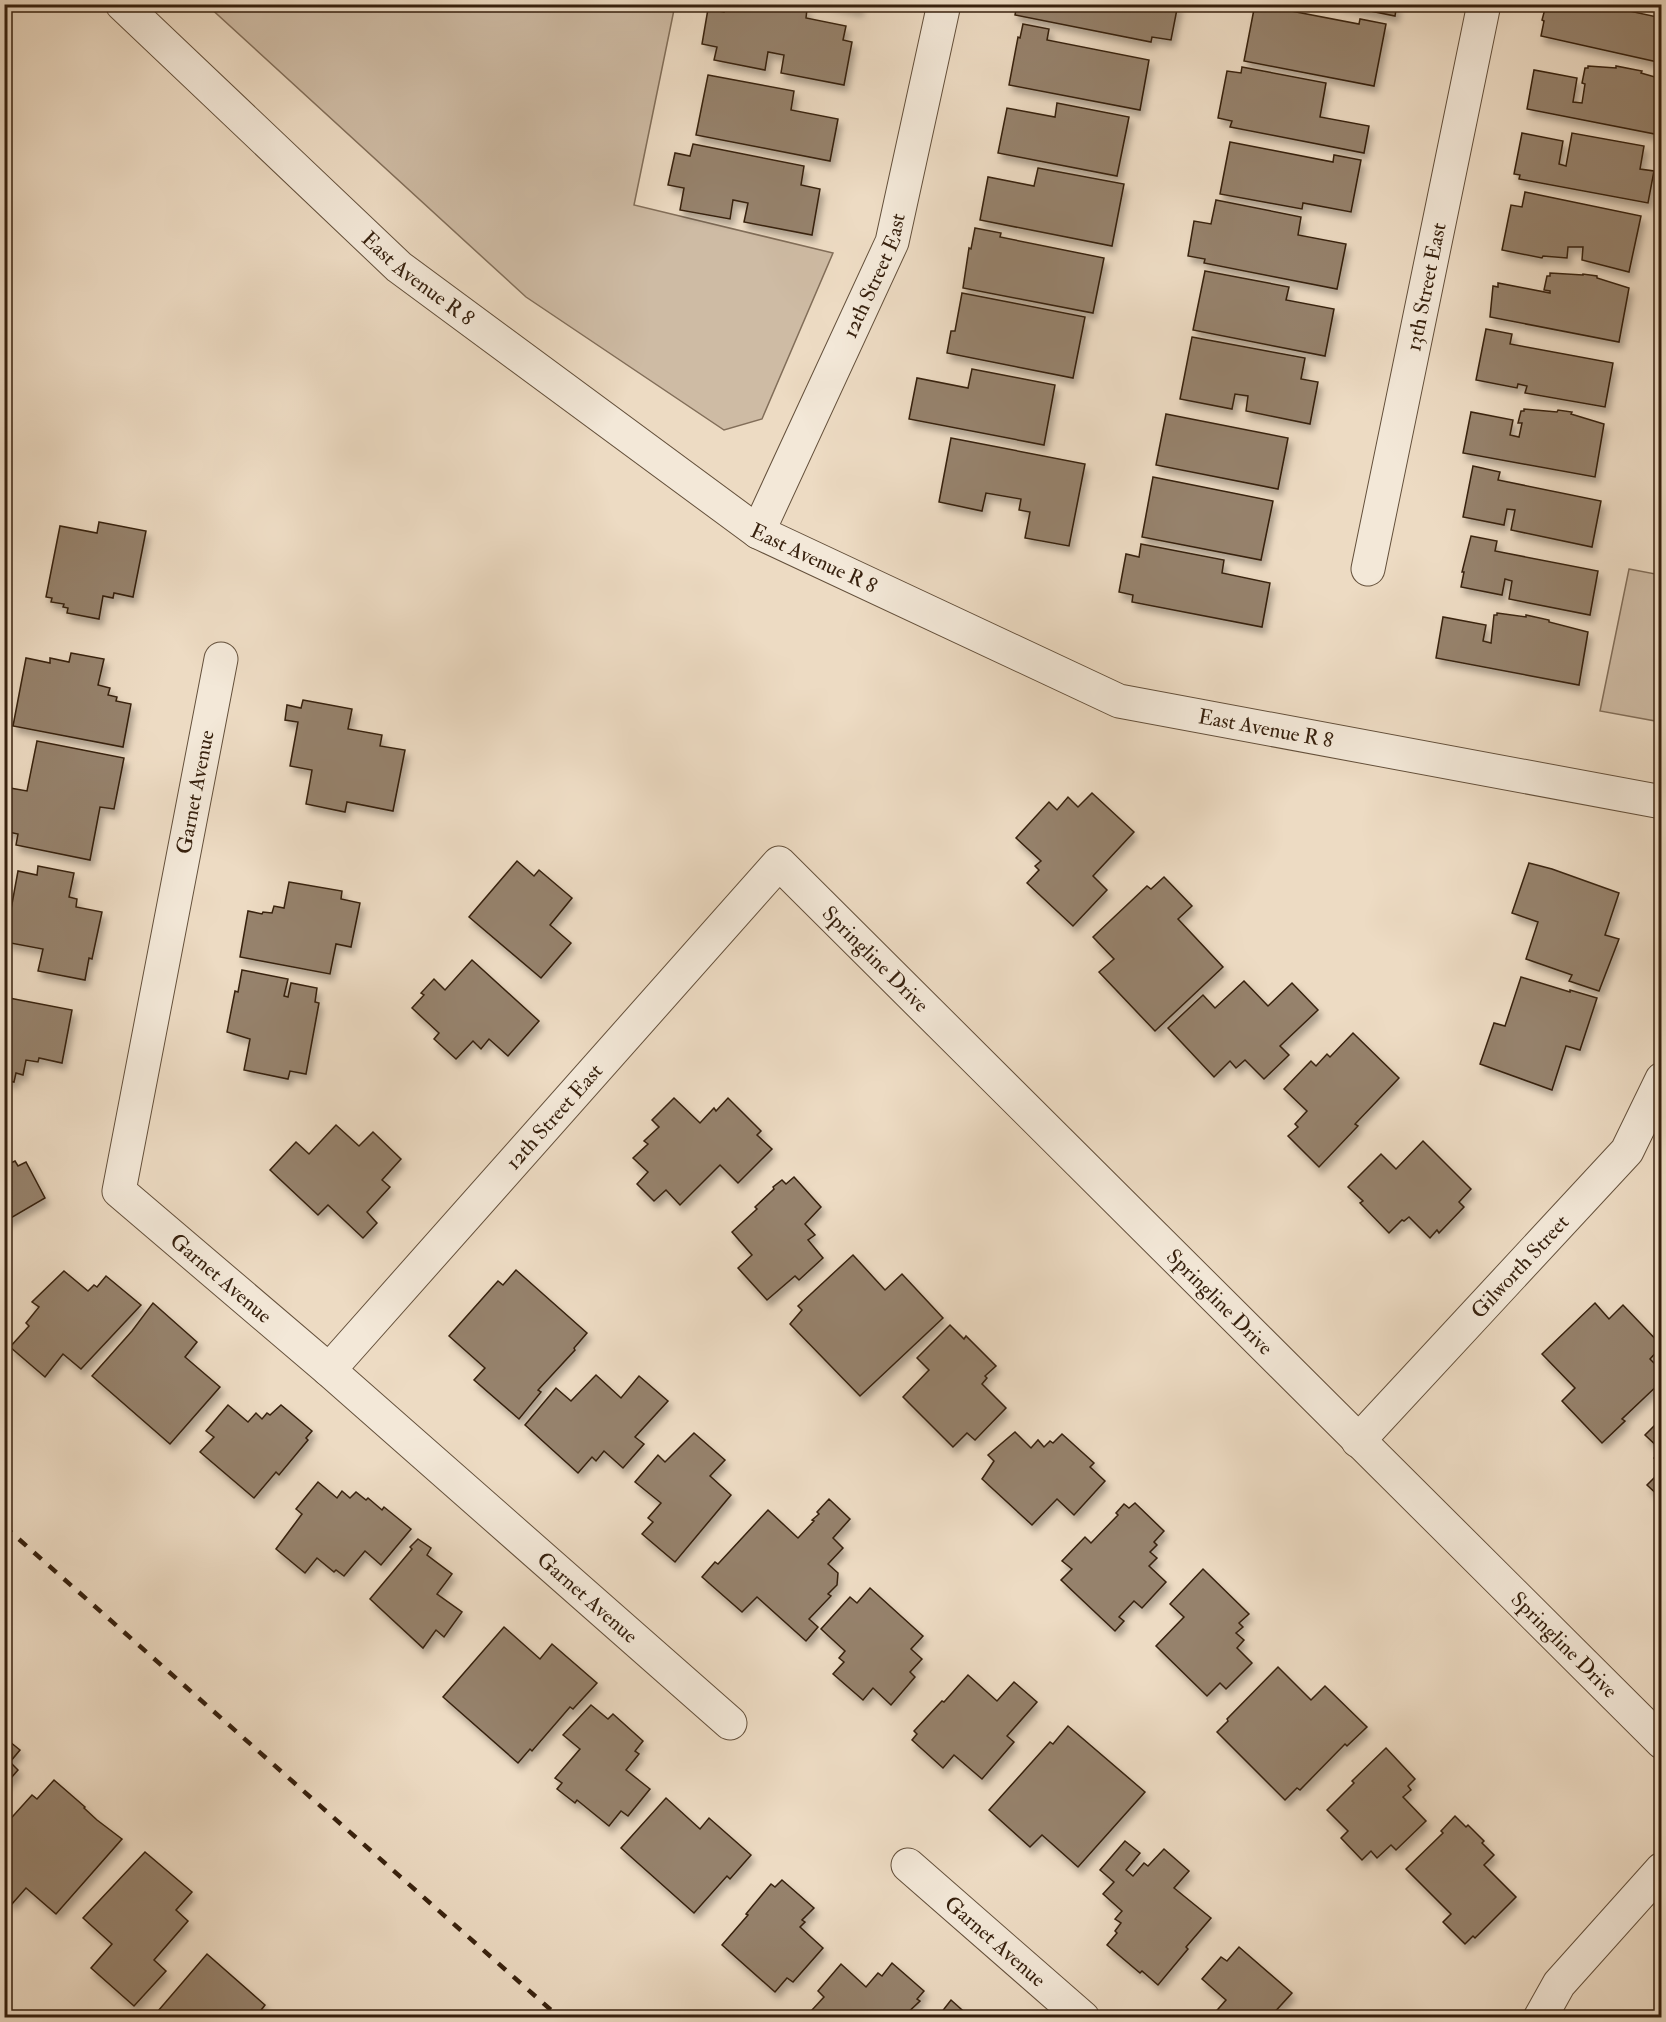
<svg xmlns="http://www.w3.org/2000/svg" width="1666" height="2022" viewBox="0 0 1666 2022" font-family="'IM FELL Double Pica',serif">
<style>
.green{fill:#cebba4;stroke:#826e59;stroke-width:1.5}
.building{fill:#96826c;stroke:#37210e;stroke-width:1.5;filter:url(#shadow)}
.lines{fill:none;stroke-linecap:round;stroke-linejoin:round}
.street-casing{stroke:#64503b;stroke-width:35}
.street{stroke:#f3e8d8;stroke-width:33}
.rail{stroke:#37210e;stroke-width:4.5;stroke-dasharray:10 10;stroke-linecap:butt}
.labels{text-anchor:middle;stroke-width:4.5;stroke-linejoin:round;paint-order:stroke}
.street-label{font-size:21px;fill:#37210e;stroke:#f3e8d8}
</style>
<defs>
<filter id="shadow"><feDropShadow dx="3.5" dy="6" stdDeviation="3" flood-color="#0004"/></filter>
</defs>
<rect width="100%" height="100%" fill="#eddbc3"/>
<filter id="stains"><feTurbulence type="fractalNoise" baseFrequency=".00333" numOctaves="4"/><feColorMatrix values="0 0 0 0 .2 0 0 0 0 .09 0 0 0 0 .02 0 0 0 .5 -.17"/></filter>
<radialGradient id="worn" r=".72"><stop offset=".6" stop-color="#630" stop-opacity="0"/><stop offset="1" stop-color="#630" stop-opacity=".3"/></radialGradient>
<g class="green">
<path d="M207 5H675L634 205 833 253 762 419 724 430 526 297Z"/>
<path d="M1629 569 1661 575V722L1600 711Z"/>
</g>
<g class="building">
<path d="M725 4H786L807 9 806 18 846 26 843 40 852 42 844 85 781 73 784 55 768 52 765 70 714 60 717 47 702 44 708 9 724 12Z"/>
<path d="M828 4H860L859 10Z"/>
<path d="M1017 4H1178L1171 40 1152 37 1151 42 1015 15Z"/>
<path d="M1255 4 1359 24 1360 19 1386 24 1374 86 1244 61Z"/>
<path d="M1336 4H1397L1395 16Z"/>
<path d="M1548 4H1597L1662 18V63L1541 36 1544 21 1542 20 1546 5Z"/>
<path d="M1023 24 1049 29 1047 40 1149 60 1140 110 1009 85 1018 37 1020 38Z"/>
<path d="M1588 66 1616 68V66L1642 71 1641 73 1662 79V124L1660 135 1527 109 1534 70 1577 78 1573 102 1582 103 1585 84 1582 83 1585 68H1588Z"/>
<path d="M1242 67 1326 83 1320 117 1369 126 1364 153 1230 127 1232 121 1218 118 1227 71 1241 73Z"/>
<path d="M708 75 794 91 791 110 838 119 830 161 696 135Z"/>
<path d="M1057 103 1129 117 1117 176 998 153 1007 108 1055 117Z"/>
<path d="M1522 133 1563 141 1559 164 1566 166 1572 133 1644 146 1640 169 1654 171 1648 203 1519 179 1520 175 1514 174Z"/>
<path d="M1230 142 1333 162 1334 155 1361 160 1351 212 1303 203 1302 209 1220 194Z"/>
<path d="M693 144 804 166 801 185 820 189 812 235 744 222 748 203 733 200 730 219 680 210 684 188 668 185 675 153 690 156Z"/>
<path d="M1038 168 1124 184 1112 246 980 220 988 177 1034 186Z"/>
<path d="M1525 192 1641 216 1629 272 1582 260 1583 247H1568L1567 258 1543 256 1542 258 1502 250 1511 205 1522 207Z"/>
<path d="M1216 200 1301 217 1298 235 1346 244 1337 289 1204 263 1205 259 1188 256 1194 221 1211 224Z"/>
<path d="M975 228 1001 233 1000 237 1104 258 1093 313 963 288 969 248 971 249Z"/>
<path d="M1205 271 1289 287 1286 300 1334 309 1325 356 1193 330Z"/>
<path d="M1550 273 1583 275V274L1597 276V278L1629 288 1619 342 1490 317 1493 286 1498 287V283L1550 293V291L1544 290 1547 276H1550Z"/>
<path d="M962 293 1085 317 1073 378 947 353 951 331H955Z"/>
<path d="M1486 329 1512 334 1510 344 1613 363 1605 407 1525 393 1527 386 1518 384 1517 388 1476 380Z"/>
<path d="M1192 337 1305 358 1301 379 1318 382 1310 424 1246 411 1248 396 1235 394 1232 409 1180 399Z"/>
<path d="M972 369 1055 385 1044 445 909 419 917 378 968 388Z"/>
<path d="M1524 409 1557 412 1558 410 1572 412 1571 414 1604 424 1595 477 1463 453 1471 412 1513 420 1510 435 1519 437 1522 423H1518L1521 411H1524Z"/>
<path d="M1166 414 1288 438 1278 489 1156 465Z"/>
<path d="M951 438 1085 464 1069 546 1025 538 1030 512 1019 510 1021 499 986 493 982 511 939 502Z"/>
<path d="M1473 466 1500 472 1498 480 1601 501 1592 547 1511 530 1515 510 1507 509 1504 525 1463 517Z"/>
<path d="M1153 477 1273 501 1261 560 1142 537Z"/>
<path d="M99 522 146 531 133 597 114 593 113 598 103 596 99 619 67 613 68 608 63 607 64 604 51 602 52 598 46 597 60 526 97 533Z"/>
<path d="M1471 536 1497 541 1495 551 1598 571 1590 615 1509 599 1512 581 1505 579 1502 595 1461 587 1464 572H1462Z"/>
<path d="M1141 544 1224 560 1222 573 1270 583 1262 627 1132 602 1133 595 1119 592 1126 554 1139 557Z"/>
<path d="M1662 545V564L1658 563Z"/>
<path d="M1497 613 1526 617V615L1549 620V622L1588 632 1579 685 1436 658 1443 617 1486 625 1483 641 1491 643 1494 615H1497Z"/>
<path d="M71 653 104 659 98 685 110 688 108 695 117 697 116 701 131 704 123 747 13 726 26 658 50 663V658L69 662Z"/>
<path d="M303 700 352 709 348 729 382 735 380 746 405 750 393 811 347 802 345 812 306 804 312 770 290 766 298 722 285 720 287 705 301 708Z"/>
<path d="M37 741 124 758 114 809 100 807 90 860 16 845 18 834 4 831V787L27 791Z"/>
<path d="M1092 793 1134 832 1093 876 1107 890 1073 926 1027 883 1039 870 1035 866 1041 861 1016 838 1049 802 1057 810 1068 797 1078 807Z"/>
<path d="M517 861 534 876 539 870 572 898 550 925 571 943 541 978 469 917Z"/>
<path d="M1529 863 1552 869 1619 893 1605 935 1619 939 1599 991 1569 981 1572 975 1526 959 1538 922 1512 913Z"/>
<path d="M38 866 74 873 69 897 77 899 76 907 102 912 92 959 89 958 85 980 38 971 43 949 5 942 18 871 37 875Z"/>
<path d="M1164 877 1192 906 1178 919 1223 967 1155 1031 1099 972 1114 959 1093 937 1147 886 1151 889Z"/>
<path d="M289 882 342 891 341 899 360 903 351 947 336 944 330 974 240 957 248 911 262 914 263 912 272 913 274 906 284 908Z"/>
<path d="M472 960 539 1021 508 1056 489 1039 481 1049 473 1041 456 1059 434 1039 439 1033 412 1008 424 995 421 993 434 979 445 990Z"/>
<path d="M242 970 288 979 284 996 288 997 291 983 317 988 315 1002 319 1003 306 1074 290 1071 288 1079 244 1070 250 1039 227 1032 235 991 238 992Z"/>
<path d="M1521 977 1570 992V990L1597 998 1580 1050 1566 1046 1552 1090 1480 1064 1494 1023 1505 1026Z"/>
<path d="M1244 981 1268 1006 1292 983 1318 1010 1280 1046 1289 1055 1264 1079 1245 1060 1236 1068 1230 1061 1214 1077 1168 1028 1203 995 1215 1008Z"/>
<path d="M4 997 72 1010 62 1063 39 1058 38 1062 26 1060 23 1075 16 1073 14 1082 4 1080Z"/>
<path d="M1353 1033 1399 1078 1355 1124 1358 1126 1319 1167 1288 1136 1298 1127 1295 1124 1307 1111 1284 1089 1311 1061 1316 1066 1327 1054 1330 1057Z"/>
<path d="M674 1098 700 1123 714 1108 716 1111 728 1098 761 1131 757 1135 772 1149 738 1183 720 1165 680 1205 666 1190 654 1201 637 1184 648 1172 633 1158 648 1144 644 1141 659 1127 652 1120Z"/>
<path d="M336 1125 359 1146 373 1132 401 1159 382 1180 390 1187 367 1212 377 1223 363 1238 328 1205 318 1215 270 1170 296 1142 309 1154Z"/>
<path d="M1423 1141 1471 1189 1459 1202 1464 1207 1439 1233 1437 1230 1430 1238 1409 1217 1404 1221 1402 1220 1389 1233 1360 1203 1363 1201 1348 1187 1381 1154 1396 1169Z"/>
<path d="M15 1161 18 1166 26 1162 45 1198 4 1222V1166Z"/>
<path d="M794 1177 821 1207 805 1224 815 1235 808 1240 823 1258 799 1280 795 1276 767 1300 738 1268 752 1255 732 1232 757 1209 755 1207 774 1189 773 1187 782 1180 786 1184Z"/>
<path d="M853 1255 885 1290 902 1274 943 1318 860 1396 790 1324 802 1310 798 1306Z"/>
<path d="M516 1270 587 1333 574 1348 575 1350 538 1390 541 1392 519 1419 474 1380 485 1368 449 1336 498 1281 503 1285Z"/>
<path d="M64 1271 88 1291 94 1285 97 1287 106 1276 141 1305 81 1369 63 1354 45 1377 10 1347 29 1326 26 1323 39 1307 32 1302Z"/>
<path d="M153 1303 197 1342 185 1357 220 1387 170 1444 92 1376 132 1331Z"/>
<path d="M1595 1303 1609 1319 1623 1305 1662 1346 1650 1359 1662 1371V1381L1622 1419 1625 1421 1602 1443 1562 1401 1575 1388 1542 1354Z"/>
<path d="M950 1325 964 1339 966 1336 996 1366 985 1376 987 1378 982 1384 1006 1408 975 1440 967 1433 953 1447 903 1397 929 1370 917 1358Z"/>
<path d="M596 1375 621 1398 639 1376 668 1401 635 1437 644 1444 623 1468 604 1451 596 1461 592 1457 578 1473 525 1425 556 1388 571 1401Z"/>
<path d="M228 1405 248 1422 256 1413 262 1419 267 1413 270 1415 281 1405 312 1431 306 1438 308 1440 279 1475 276 1472 254 1498 200 1452 214 1437 206 1431Z"/>
<path d="M1662 1418V1451L1645 1435Z"/>
<path d="M1015 1432 1031 1448 1038 1440 1044 1447 1050 1441 1053 1443 1062 1434 1094 1463 1090 1467 1105 1481 1074 1515 1057 1499 1032 1525 982 1479 994 1461 988 1455Z"/>
<path d="M694 1433 725 1460 710 1476 731 1495 675 1562 642 1534 653 1522 648 1518 661 1503 635 1482 658 1455 665 1462Z"/>
<path d="M1662 1451V1499L1647 1485 1657 1475 1655 1472 1661 1466 1654 1458Z"/>
<path d="M318 1482 337 1498 342 1491 350 1498 356 1492 366 1500 368 1498 382 1510 384 1507 411 1529 381 1565 365 1551 344 1576 336 1570 334 1572 317 1558 305 1573 276 1549 302 1514 296 1509Z"/>
<path d="M829 1499 850 1519 833 1538 843 1548 828 1564 838 1573 837 1585 828 1594 831 1596 809 1619 818 1627 806 1641 757 1597 742 1612 702 1577 715 1562 718 1564 768 1510 798 1538 814 1521 812 1520 819 1514 817 1512Z"/>
<path d="M1135 1503 1164 1531 1154 1542 1157 1545 1150 1552 1157 1558 1149 1566 1166 1582 1142 1608 1134 1601 1119 1617 1124 1621 1115 1631 1061 1580 1072 1569 1062 1561 1085 1537 1091 1543 1118 1515 1116 1513 1124 1504 1129 1508Z"/>
<path d="M418 1539 431 1548 427 1555 452 1574 437 1594 462 1612 444 1637 436 1630 423 1648 370 1599 412 1549 410 1547Z"/>
<path d="M1203 1569 1249 1614 1239 1623 1243 1627 1236 1633 1244 1640 1237 1648 1252 1663 1226 1689 1220 1683 1207 1696 1156 1646 1184 1617 1170 1604Z"/>
<path d="M870 1588 923 1636 911 1649 922 1659 910 1672 915 1677 891 1705 873 1688 863 1700 833 1674 844 1662 839 1658 845 1651 821 1629 850 1597 857 1603Z"/>
<path d="M504 1627 540 1659 552 1644 597 1683 573 1709 570 1707 532 1751 530 1749 518 1763 443 1697Z"/>
<path d="M1278 1667 1311 1700 1325 1686 1367 1727 1347 1746 1345 1744 1300 1790 1297 1788 1285 1800 1217 1732 1228 1721 1227 1719Z"/>
<path d="M968 1675 997 1701 1014 1682 1037 1702 1007 1736 1014 1742 982 1779 954 1755 943 1768 912 1740 917 1734 914 1731 942 1701 944 1702Z"/>
<path d="M591 1705 608 1719 613 1714 643 1741 635 1751 639 1754 626 1770 650 1789 628 1816 621 1811 609 1826 577 1800 575 1803 557 1789 562 1783 555 1778 580 1749 563 1735Z"/>
<path d="M1068 1726 1145 1792 1078 1867 1042 1835 1030 1847 989 1810 1050 1742 1053 1744Z"/>
<path d="M4 1737 20 1750 10 1762 18 1770 4 1786Z"/>
<path d="M1386 1748 1415 1779 1408 1786 1411 1790 1403 1797 1426 1821 1396 1850 1391 1845 1377 1858 1371 1851 1362 1860 1341 1838 1348 1831 1327 1810 1354 1783 1352 1781Z"/>
<path d="M54 1780 85 1807 84 1808 97 1820 122 1839 56 1914 26 1888 12 1904 4 1897V1826L32 1795 37 1799Z"/>
<path d="M666 1798 700 1829 709 1818 751 1855 730 1879 727 1876 694 1913 621 1848Z"/>
<path d="M1455 1816 1466 1827 1468 1825 1484 1841 1482 1843 1494 1855 1484 1865 1516 1897 1475 1938 1473 1936 1465 1944 1443 1922 1451 1914 1406 1869 1443 1833 1441 1831Z"/>
<path d="M1125 1841 1140 1853 1126 1870 1133 1876 1144 1863 1148 1866 1164 1849 1189 1871 1174 1888 1211 1918 1186 1947 1188 1949 1158 1985 1142 1971 1140 1973 1107 1945 1117 1933 1115 1931 1121 1923 1115 1919 1122 1911 1103 1894 1114 1882 1100 1870Z"/>
<path d="M145 1852 192 1892 176 1910 188 1921 154 1960 166 1971 134 2006 91 1968 112 1944 83 1918Z"/>
<path d="M782 1880 814 1908 802 1920 805 1922 800 1927 823 1948 793 1982 787 1978 775 1992 722 1945 748 1915 746 1914 771 1884 775 1887Z"/>
<path d="M1239 1947 1292 1993 1272 2015 1273 2018 1211 2017 1226 2000 1202 1979 1221 1957 1227 1961Z"/>
<path d="M207 1954 265 2005 255 2018H152Z"/>
<path d="M892 1963 924 1991 917 1999 920 2001 902 2018H810L814 2013 811 2011 824 1997 818 1991 841 1964 866 1987 878 1973 882 1976Z"/>
<path d="M951 2000 971 2018H937Z"/>
<path d="M307 2012 314 2018H302Z"/>
</g>
<g class="lines">
<g class="street-casing">
<g id="street">
<path id="s1" d="M122 4 399 267 758 532 1119 701 1662 802"/>
<path id="s2" d="M758 532 892 242 944 4"/>
<path id="s3" d="M1368 569 1484 4"/>
<path id="s4" d="M221 659 119 1191 329 1370 730 1723"/>
<path id="s5" d="M329 1370 779 863 1662 1742"/>
<path id="s6" d="M1358 1441 1627 1151 1662 1079"/>
<path id="s7" d="M908 1865 1083 2018"/>
<path d="M1540 2018 1559 1984 1662 1869"/>
</g>
</g>
<use href="#street" class="street"/>
<path class="rail" d="M4 1526 560 2018"/>
</g>
<g class="labels">
<g class="street-label">
<text dy="7" stroke="none"><textPath href="#s2" startOffset="282">12th Street East</textPath></text>
<text dy="7" stroke="none"><textPath href="#s1" startOffset="404">East Avenue R 8</textPath></text>
<text dy="7" stroke="none"><textPath href="#s3" startOffset="288">13th Street East</textPath></text>
<text dy="7" stroke="none"><textPath href="#s1" startOffset="890">East Avenue R 8</textPath></text>
<text dy="7" stroke="none"><textPath href="#s1" startOffset="1376">East Avenue R 8</textPath></text>
<text transform="translate(195 792) rotate(-79)" y="7">Garnet Avenue</text>
<text dy="7" stroke="none"><textPath href="#s5" startOffset="814">Springline Drive</textPath></text>
<text dy="7" stroke="none"><textPath href="#s5" startOffset="339">12th Street East</textPath></text>
<text dy="7" stroke="none"><textPath href="#s6" startOffset="238">Gilworth Street</textPath></text>
<text dy="7" stroke="none"><textPath href="#s4" startOffset="676">Garnet Avenue</textPath></text>
<text dy="7" stroke="none"><textPath href="#s5" startOffset="1300">Springline Drive</textPath></text>
<text dy="7" stroke="none"><textPath href="#s4" startOffset="1162">Garnet Avenue</textPath></text>
<text dy="7" stroke="none"><textPath href="#s5" startOffset="1786">Springline Drive</textPath></text>
<text dy="7" stroke="none"><textPath href="#s7" startOffset="116">Garnet Avenue</textPath></text>
</g>
</g>
<rect width="1666" height="2022" fill="none" stroke="#eddbc3" stroke-width="24"/>
<rect x="6" y="6" width="1654" height="2010" fill="none" stroke="#37210e" stroke-width="3"/>
<rect x="12" y="12" width="1642" height="1998" fill="none" stroke="#37210e" stroke-width="1.5"/>
<rect width="100%" height="100%" filter="url(#stains)"/>
<rect width="100%" height="100%" fill="url(#worn)"/>
</svg>
